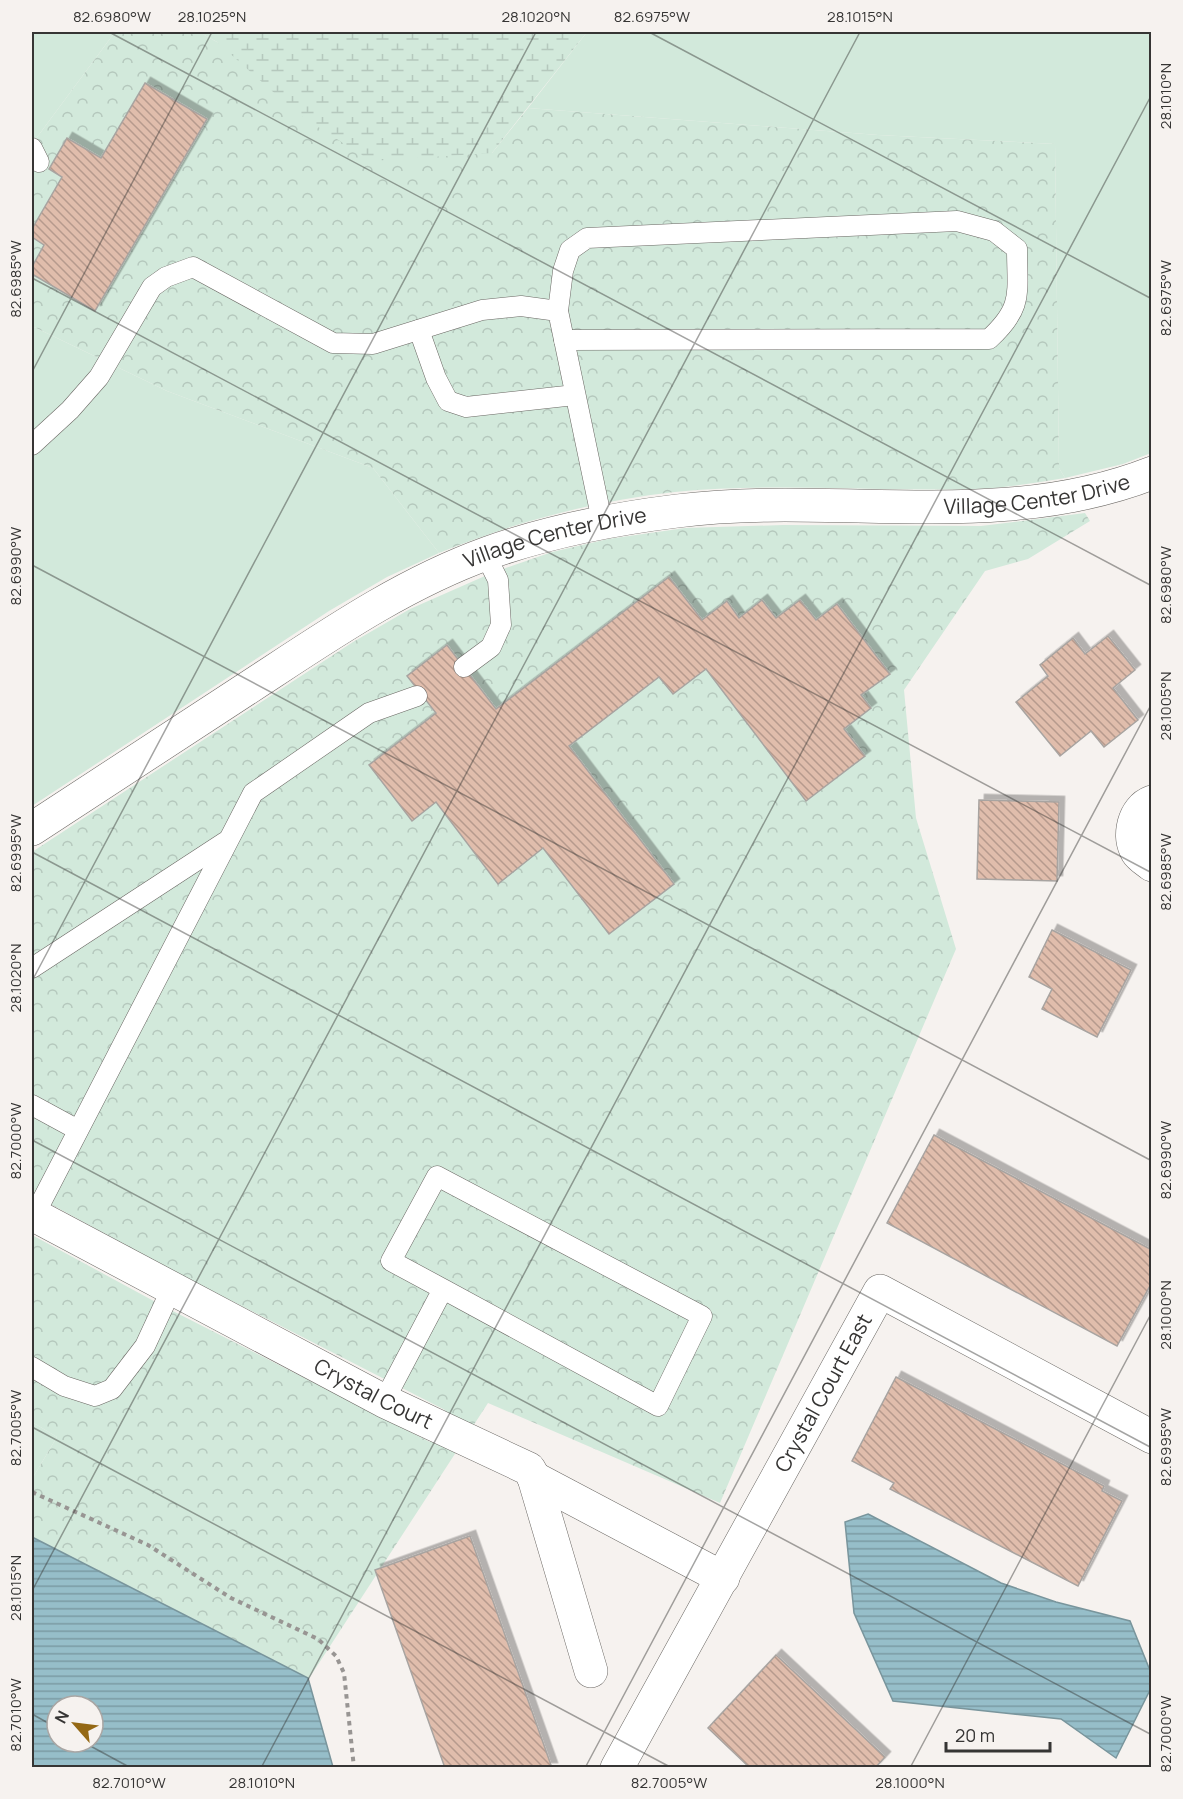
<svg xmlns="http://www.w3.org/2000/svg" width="1183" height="1799" viewBox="0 0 1183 1799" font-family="Manrope,sans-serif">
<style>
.grass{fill:#d2e9db}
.forest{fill:url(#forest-crowns)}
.wetland{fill:url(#wetland-marsh)}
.water{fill:url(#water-rules);stroke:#79959c;stroke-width:1.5;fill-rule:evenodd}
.building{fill:url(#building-back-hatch);stroke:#a8a4a1;stroke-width:1.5;filter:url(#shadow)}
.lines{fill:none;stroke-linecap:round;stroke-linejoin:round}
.service-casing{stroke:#6a6763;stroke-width:21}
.minor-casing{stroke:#6a6763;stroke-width:34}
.tertiary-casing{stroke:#6a6763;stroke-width:34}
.path{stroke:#989593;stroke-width:4;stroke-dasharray:4.5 4.5;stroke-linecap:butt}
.service{stroke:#fff;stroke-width:20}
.minor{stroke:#fff;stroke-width:33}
.tertiary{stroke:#fff;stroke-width:33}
.ticks{fill:none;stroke:#363534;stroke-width:1.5;stroke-opacity:0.45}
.labels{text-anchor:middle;stroke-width:5;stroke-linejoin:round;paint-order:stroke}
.street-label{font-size:21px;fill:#363534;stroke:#f6f2ef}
.neatline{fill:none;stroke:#363534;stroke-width:2}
.ticks-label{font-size:15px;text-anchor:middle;fill:#363534}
</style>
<defs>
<pattern id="forest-crowns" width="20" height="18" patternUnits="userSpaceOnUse" patternTransform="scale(1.5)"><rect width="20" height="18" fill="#d2e9db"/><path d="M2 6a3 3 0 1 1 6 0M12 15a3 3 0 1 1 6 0" fill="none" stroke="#b5c8bd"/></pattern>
<pattern id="wetland-marsh" width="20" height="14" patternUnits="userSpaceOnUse" patternTransform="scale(1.5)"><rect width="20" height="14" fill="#d2e9db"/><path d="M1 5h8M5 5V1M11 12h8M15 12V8" fill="none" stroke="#b5c8bd"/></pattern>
<pattern id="water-rules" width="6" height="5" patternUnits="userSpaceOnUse" patternTransform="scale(1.5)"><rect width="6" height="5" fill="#96bec9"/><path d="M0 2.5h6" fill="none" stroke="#7b9ba4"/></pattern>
<pattern id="building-back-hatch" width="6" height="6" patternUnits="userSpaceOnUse" patternTransform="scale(1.5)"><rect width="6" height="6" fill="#e0bdac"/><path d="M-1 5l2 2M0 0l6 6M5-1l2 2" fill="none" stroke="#b69a8d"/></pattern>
<filter id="shadow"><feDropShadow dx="5.5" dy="-5.5" stdDeviation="0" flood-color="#0004"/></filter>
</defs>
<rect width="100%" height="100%" fill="#f6f2ef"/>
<g class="grass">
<path d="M32 32H115L32 144Z"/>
<path d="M587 32H1151V453L1123 464 1065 478 1059 468 1055 144 878 135 528 108Z"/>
<path d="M32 326 167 391 373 468 439 553 387 577 329 611 32 806Z"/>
<path d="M32 1422 57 1437 32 1479Z"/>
</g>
<g class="forest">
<path d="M115 32H199L217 42 492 153 528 108 878 135 1055 144 1059 468 1065 478C1035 483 1005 488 975 489 875 492 775 482 675 492 593 501 515 522 439 553L373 468 167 391 32 326V144Z"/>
<path d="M1085 513 1090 521 1028 559 985 571 904 690 916 818 956 949 720 1503 488 1403 308 1680 32 1537V1479L57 1437 32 1422V1235L163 1306 430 1442 445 1410 179 1274 32 1194V852L353 642 410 609 494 572 552 552 608 539 685 528 783 525 981 526Z"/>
</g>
<path class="wetland" d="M199 32H587L492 153 371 161 298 114 217 42Z"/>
<g class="water">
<path d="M868 1514 1001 1583 1056 1602 1130 1621 1151 1673V1688L1116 1758 1061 1719 893 1701 854 1613 845 1522Z"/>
<path d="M32 1537 308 1678 333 1767H32ZM57 1706H93V1742H57Z"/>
</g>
<g class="building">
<path d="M145 83 207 119 95 311 32 274V267L44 245 32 237V229L62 177 49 169 67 138 101 158Z"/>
<path d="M669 577 702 620 727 601 739 618 762 600 776 618 800 600 816 620 837 604 890 674 861 695 871 708 844 729 865 756 806 801 706 669 673 694 659 677 569 746 674 884 609 934 543 848 498 884 436 802 412 821 369 765 436 713 407 676 447 645 496 709Z"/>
<path d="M1108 636 1135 670 1113 688 1138 720 1104 747 1091 731 1060 756 1016 702 1048 676 1040 665 1073 638 1085 654Z"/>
<path d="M979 800 1059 802 1057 881 977 879Z"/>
<path d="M1052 930 1131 970 1097 1037 1042 1009 1052 989 1029 977Z"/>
<path d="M934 1135 1152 1250V1282L1117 1346 887 1223Z"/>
<path d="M896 1377 1104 1486 1102 1491 1122 1501 1078 1586 890 1489 894 1483 852 1461Z"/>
<path d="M470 1536 552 1768H445L375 1570Z"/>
<path d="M776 1655 885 1757 875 1768H750L708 1728Z"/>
</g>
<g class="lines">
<g class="service-casing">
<g id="service">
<path d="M32 148 39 162"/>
<path d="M558 311 563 271 570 250 587 238 957 221 994 231 1017 249C1017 293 1024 307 989 339L564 340"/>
<path d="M419 330 436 378 448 401 466 407 575 395"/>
<path d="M32 445 70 410 99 377 152 287 166 277 193 267 333 343 373 344 482 310 521 306 558 311 602 521"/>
<path d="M464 667 491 647 501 625 498 580 485 554"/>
<path d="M32 968 225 842"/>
<path d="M32 1105 78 1130"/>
<path d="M34 1216 253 793 369 713 417 696"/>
<path d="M32 1367 64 1386 95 1396 112 1389 145 1346 171 1290"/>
<path d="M384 1401 443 1289 391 1261 437 1176 702 1316 658 1406 443 1289"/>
</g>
</g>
<g class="minor-casing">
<g id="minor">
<path d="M1152 802C1133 809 1128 836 1137 852 1140 857 1147 861 1152 865"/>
<path id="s1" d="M32 1214 384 1401 529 1469 534 1478 591 1671"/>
<path d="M534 1478 723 1578"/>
<path id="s2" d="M617 1768 880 1291 1152 1437"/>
</g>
</g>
<g class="tertiary-casing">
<g id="tertiary">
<path id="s3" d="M32 829C108 779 184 729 260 680 333 632 405 583 488 553 550 531 612 519 677 511 835 491 999 533 1152 473"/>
</g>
</g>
<path class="path" d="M32 1492 148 1545 231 1598 318 1639 336 1656 344 1673 354 1768"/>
<use href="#service" class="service"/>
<use href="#minor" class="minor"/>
<use href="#tertiary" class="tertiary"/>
</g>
<path class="ticks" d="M109 32 1152 586M649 32 1152 299M32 278 1152 873M32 372 212 32M32 565 1152 1161M32 852 1152 1448M32 981 536 32M32 1140 1152 1735M32 1427 672 1768M32 1591 860 32M32 1714 57 1728M83 1742 131 1768M261 1768 1152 94M585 1768 1152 703M910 1768 1152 1312"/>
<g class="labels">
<g class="street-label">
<text dy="7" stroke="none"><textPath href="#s3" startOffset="1089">Village Center Drive</textPath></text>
<text dy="7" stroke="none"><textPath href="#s3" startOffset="603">Village Center Drive</textPath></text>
<text dy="7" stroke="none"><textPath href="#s1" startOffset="386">Crystal Court</textPath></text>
<text dy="7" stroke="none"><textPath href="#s2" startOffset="428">Crystal Court East</textPath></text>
</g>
</g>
<rect width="1183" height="1799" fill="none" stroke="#f6f2ef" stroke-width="66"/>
<g transform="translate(75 1724) rotate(298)"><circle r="28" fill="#f6f2ef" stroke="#a9a6a4" stroke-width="1.5"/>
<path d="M0-4.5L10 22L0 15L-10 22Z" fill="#946814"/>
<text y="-9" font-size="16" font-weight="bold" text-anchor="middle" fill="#363534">N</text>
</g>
<path d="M946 1742v9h104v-9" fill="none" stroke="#363534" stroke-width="3"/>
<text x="955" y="1742" font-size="18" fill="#363534" stroke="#f6f2ef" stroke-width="4.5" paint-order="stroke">20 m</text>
<rect x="33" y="33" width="1117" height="1733" class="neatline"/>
<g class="ticks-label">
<text x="112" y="22">82.6980°W</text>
<text x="212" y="22">28.1025°N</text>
<text x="536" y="22">28.1020°N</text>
<text x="652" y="22">82.6975°W</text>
<text x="860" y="22">28.1015°N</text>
<text transform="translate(1166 96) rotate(-90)" y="5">28.1010°N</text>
<text transform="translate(16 279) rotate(-90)" y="5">82.6985°W</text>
<text transform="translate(1166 298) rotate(-90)" y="5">82.6975°W</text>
<text transform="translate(16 566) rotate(-90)" y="5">82.6990°W</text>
<text transform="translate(1166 585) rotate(-90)" y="5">82.6980°W</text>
<text transform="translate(1166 706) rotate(-90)" y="5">28.1005°N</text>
<text transform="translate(16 853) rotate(-90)" y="5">82.6995°W</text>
<text transform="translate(1166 872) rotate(-90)" y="5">82.6985°W</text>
<text transform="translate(16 978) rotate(-90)" y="5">28.1020°N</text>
<text transform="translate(16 1141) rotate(-90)" y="5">82.7000°W</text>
<text transform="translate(1166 1160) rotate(-90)" y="5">82.6990°W</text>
<text transform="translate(1166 1315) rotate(-90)" y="5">28.1000°N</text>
<text transform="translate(16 1428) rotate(-90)" y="5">82.7005°W</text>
<text transform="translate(1166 1447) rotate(-90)" y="5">82.6995°W</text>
<text transform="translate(16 1588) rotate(-90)" y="5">28.1015°N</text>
<text transform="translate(16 1715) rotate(-90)" y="5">82.7010°W</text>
<text transform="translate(1166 1734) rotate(-90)" y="5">82.7000°W</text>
<text x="129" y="1788">82.7010°W</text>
<text x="262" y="1788">28.1010°N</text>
<text x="669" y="1788">82.7005°W</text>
<text x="910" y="1788">28.1000°N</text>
</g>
</svg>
